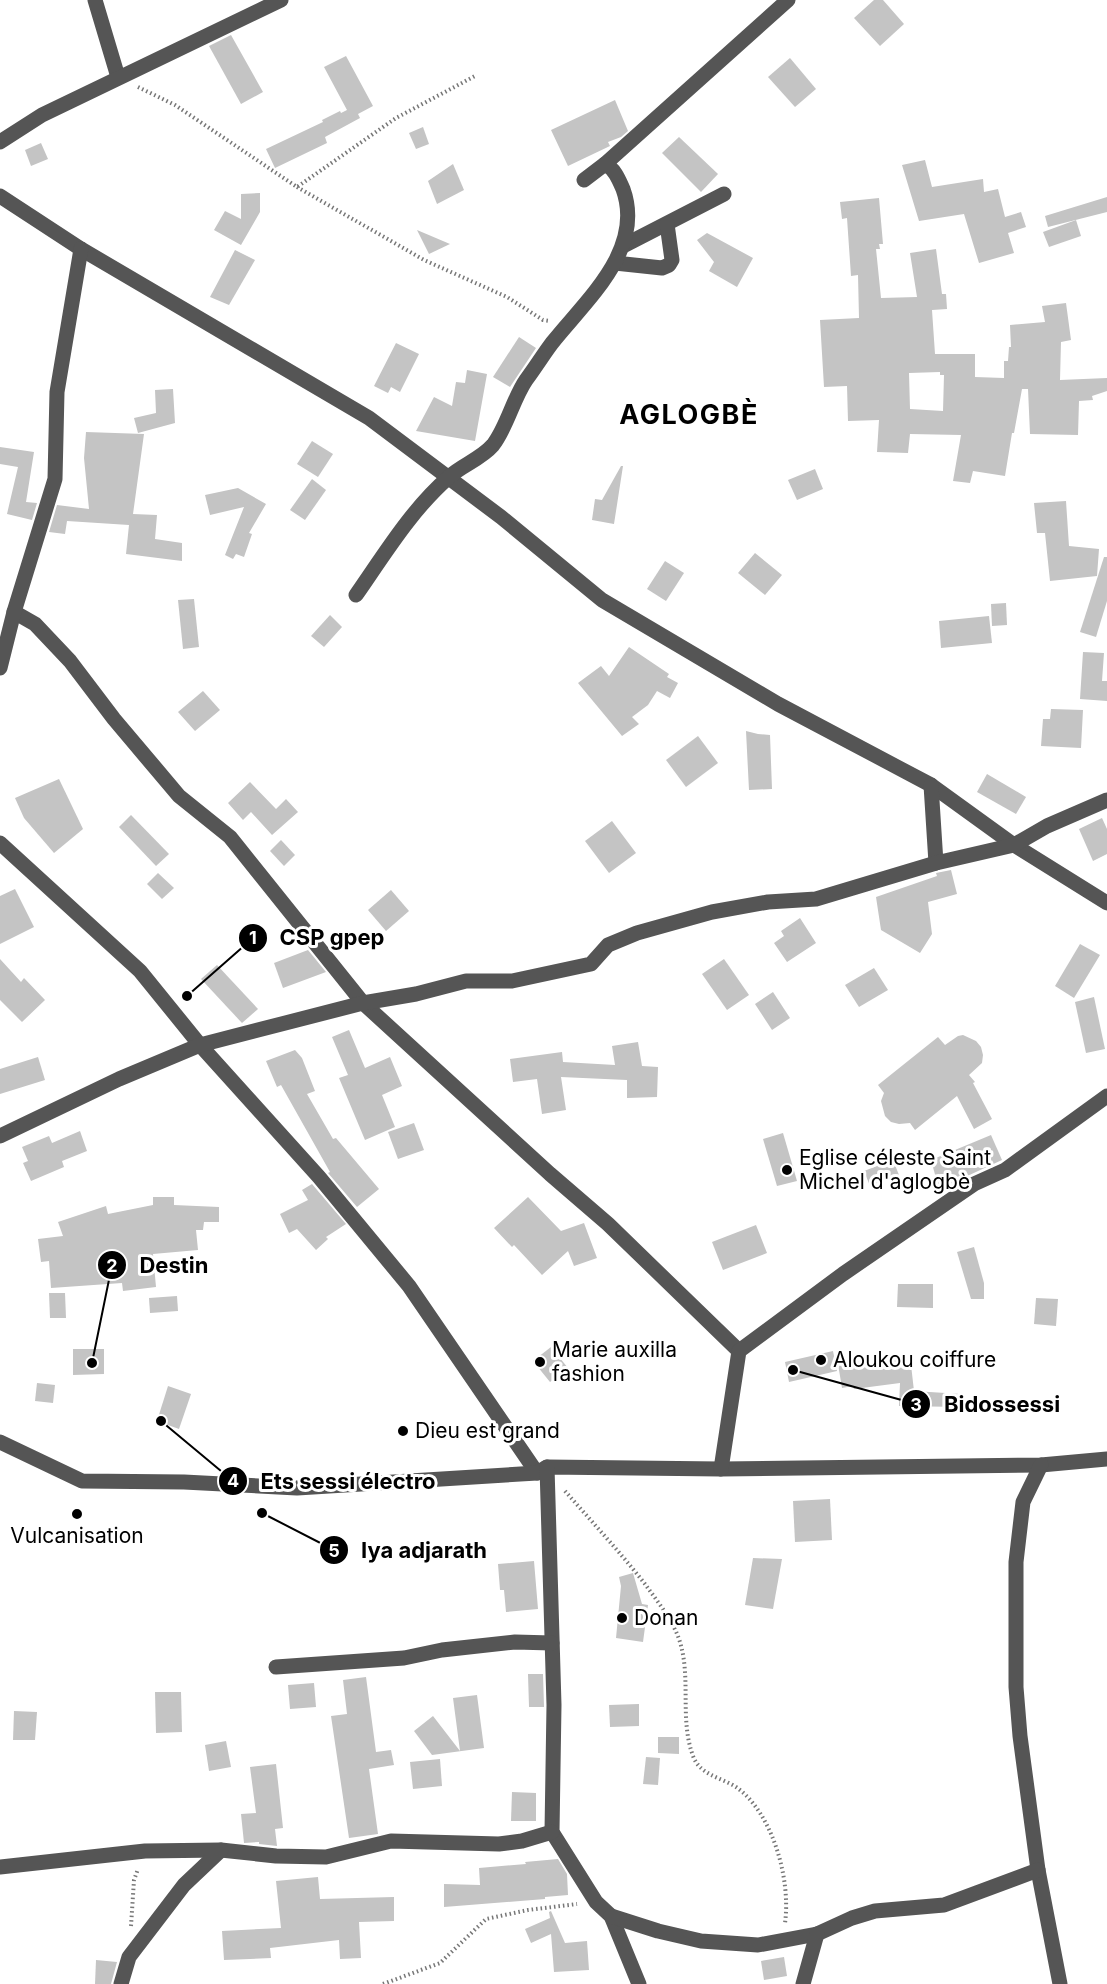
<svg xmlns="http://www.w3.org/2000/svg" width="1107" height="1984" viewBox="0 0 1107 1984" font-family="Inter,sans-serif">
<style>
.building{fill:#c4c4c4;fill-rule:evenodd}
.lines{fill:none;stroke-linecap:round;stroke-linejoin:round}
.path{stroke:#777;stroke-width:4;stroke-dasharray:1.5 3;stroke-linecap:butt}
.minor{stroke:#555;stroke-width:15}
.poi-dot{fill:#000;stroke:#fff;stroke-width:2}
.labels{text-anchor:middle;stroke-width:6;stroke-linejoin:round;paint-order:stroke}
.poi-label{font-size:21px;fill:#000;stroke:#fff;text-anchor:start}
.district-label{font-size:27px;font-weight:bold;letter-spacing:1.5px;fill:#000;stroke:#fff}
.leader{fill:none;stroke:#000;stroke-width:2}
.callout-dot{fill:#000;stroke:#fff;stroke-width:2}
.mark-label{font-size:18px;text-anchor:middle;font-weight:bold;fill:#fff}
.callout-label{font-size:22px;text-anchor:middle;font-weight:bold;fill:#000;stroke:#fff;stroke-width:6;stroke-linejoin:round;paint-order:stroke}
</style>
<rect width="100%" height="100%" fill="#fff"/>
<g class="building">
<path d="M874 0H883L904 24 880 46 854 18Z"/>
<path d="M231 35 263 92 241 104 209 46Z"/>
<path d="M346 56 373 106 358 114 360 118 325 137 327 143 275 168 266 149 323 122 322 120 340 111 341 113 347 110 324 67Z"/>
<path d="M790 58 816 89 795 107 768 77Z"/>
<path d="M615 100 628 131 621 137 608 142 610 146 568 166 551 130Z"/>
<path d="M423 127 429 144 416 149 409 133Z"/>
<path d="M679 137 718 174 701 192 662 153Z"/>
<path d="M41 143 48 159 31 166 25 150Z"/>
<path d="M925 160 932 187 983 179 984 192 998 189 1005 217 1021 212 1026 227 1008 233 1014 253 979 263 964 214 919 221 902 165Z"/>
<path d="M453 164 464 190 437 204 428 181Z"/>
<path d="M260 193V212L241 245 214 230 225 211 241 219V194Z"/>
<path d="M1107 197V212L1048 227 1045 216Z"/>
<path d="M879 198 883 244H879L880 249H876L881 298 917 297 910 253 936 249 942 294H946L947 309 932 310 935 354H975V377L1004 378V361H1008L1009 347H1011L1010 325 1045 322 1042 306 1066 303 1071 340 1061 342 1060 380 1107 378V391L1092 396 1093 400 1079 401 1078 435 1030 434 1028 389H1022L1014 433H1012L1005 476 973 471 970 483 953 481 961 435 910 434 908 453 877 452 879 420 848 421 847 386 824 387 820 320 859 318 858 275 851 276 847 218 842 219 840 202ZM940 372V375H944L943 411 910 409 909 373Z"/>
<path d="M1076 220 1081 236 1049 247 1043 232Z"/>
<path d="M417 230 450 244 429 254Z"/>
<path d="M707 233 753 258 737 287 709 271 714 262 697 240Z"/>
<path d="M235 250 255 260 229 305 210 297Z"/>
<path d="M519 337 536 348 510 387 493 377Z"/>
<path d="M396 343 419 354 400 392 391 387 388 393 374 386Z"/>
<path d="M467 370 487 374 475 441 416 431 434 397 452 406 456 382 465 383Z"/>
<path d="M173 389 175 423 138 433 134 418 156 413 155 390Z"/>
<path d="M86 432 144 434 133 514 157 515 155 539 182 543V561L126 554 129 525 67 521 65 534 49 532 57 505 89 509 84 458Z"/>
<path d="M312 441 333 454 318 477 297 464Z"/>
<path d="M0 447 34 452 26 502 37 503 32 520 7 514 18 467 0 464Z"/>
<path d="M621 466H623L614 524 592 520 595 499 602 500Z"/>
<path d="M815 469 823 489 797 500 788 480Z"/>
<path d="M312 479 326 490 305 520 290 510Z"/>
<path d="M238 488 266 504 249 533 252 534 244 557 236 554 233 559 225 555 244 507 210 515 205 495Z"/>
<path d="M1066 501 1069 546 1099 549 1097 576 1050 581 1045 533H1037L1034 503Z"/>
<path d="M755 553 782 575 765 595 738 573Z"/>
<path d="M1104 557H1107V601L1096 637 1080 632Z"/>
<path d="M665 561 684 573 666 601 647 589Z"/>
<path d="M194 599 199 647 183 649 178 600Z"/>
<path d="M1006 603 1007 625 992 626 991 604Z"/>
<path d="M330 615 342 627 324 647 311 636Z"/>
<path d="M989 616 992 643 941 648 939 621Z"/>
<path d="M629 647 669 674 667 677 678 683 670 698 657 691 648 705 632 717 639 724 622 736 578 683 601 666 609 676Z"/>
<path d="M1083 652 1104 653 1102 681H1107V701L1080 699Z"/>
<path d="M203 691 220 710 195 731 178 712Z"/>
<path d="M1051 709 1083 710 1081 748 1041 746 1043 719H1050Z"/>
<path d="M746 731 758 734 770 735 772 789 749 790Z"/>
<path d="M698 736 718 763 686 787 666 760Z"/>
<path d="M987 774 1026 797 1016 814 977 792Z"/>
<path d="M59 779 83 829 54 853 24 818 15 798Z"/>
<path d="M250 782 276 809 286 799 298 812 272 835 251 812 243 820 228 803Z"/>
<path d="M131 815 169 854 156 866 119 827Z"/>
<path d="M1102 818 1107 829V854L1093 861 1079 829Z"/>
<path d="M612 821 636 853 609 873 585 841Z"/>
<path d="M281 840 295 855 284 866 270 851Z"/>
<path d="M951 870 957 894 928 902 932 934 920 953 881 930 876 897 937 876 936 873Z"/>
<path d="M158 873 174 888 162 899 147 884Z"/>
<path d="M15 889 34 927 0 944V896Z"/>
<path d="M391 890 409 911 386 931 368 910Z"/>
<path d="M800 918 816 943 787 962 774 943 784 936 781 931Z"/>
<path d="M1080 944 1100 955 1074 998 1055 986Z"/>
<path d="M308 950 326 972 283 988 274 963Z"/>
<path d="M0 959 21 982 24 978 45 1000 22 1022 0 1000Z"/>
<path d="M724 959 749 995 727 1010 702 974Z"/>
<path d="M217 965 258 1009 242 1023 201 979Z"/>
<path d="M874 968 888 990 859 1007 845 985Z"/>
<path d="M773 992 790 1018 772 1030 755 1004Z"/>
<path d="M1094 997 1105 1049 1086 1053 1075 1002Z"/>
<path d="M349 1030 365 1068 390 1057 402 1086 382 1095 395 1127 365 1140 339 1078 348 1075 332 1037Z"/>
<path d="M963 1035 976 1041 981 1047 983 1055 982 1063 969 1075 975 1082 973 1083 992 1119 974 1129 957 1096 915 1130 910 1123 899 1124 891 1122 885 1116 881 1101 884 1093 878 1085 938 1037 945 1045 958 1036Z"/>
<path d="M638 1042 642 1066 658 1067 657 1097 627 1098V1080L561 1077 566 1110 542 1114 537 1079 513 1082 510 1059 562 1052 563 1062 615 1065 612 1046Z"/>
<path d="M295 1050 302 1058 315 1091 307 1094 333 1139 336 1138 379 1189 357 1207 328 1173 330 1172 281 1085 277 1087 266 1061Z"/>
<path d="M38 1057 45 1080 0 1094V1069Z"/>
<path d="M414 1123 424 1150 398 1159 388 1132Z"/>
<path d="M80 1131 87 1151 62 1161 64 1167 31 1181 23 1163 28 1161 22 1147 49 1136 52 1143Z"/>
<path d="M783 1133 797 1181 777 1186 763 1139Z"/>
<path d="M991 1135 1002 1160 939 1189 931 1160Z"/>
<path d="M893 1160 899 1175 870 1186 864 1171Z"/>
<path d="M312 1184 346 1224 326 1237 328 1239 316 1250 297 1229 289 1233 280 1214 308 1200 302 1190Z"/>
<path d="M153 1197H174V1205L219 1207V1222H204L203 1230H196L198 1250 153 1254 156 1287 123 1291 122 1283 51 1288 49 1261 41 1262 38 1239 63 1236 58 1222 106 1206 108 1214 153 1205Z"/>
<path d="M528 1197 561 1231 584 1223 597 1258 574 1266 568 1251 542 1275 514 1245 512 1247 494 1228Z"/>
<path d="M756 1225 767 1253 723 1270 712 1242Z"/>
<path d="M974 1247 984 1283V1299H971L957 1252Z"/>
<path d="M898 1284H933V1308L897 1307Z"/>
<path d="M49 1293H65L66 1318H50Z"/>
<path d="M177 1296 178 1311 150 1313 149 1298Z"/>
<path d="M1036 1298 1058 1299 1056 1326 1034 1324Z"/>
<path d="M551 1347 568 1368 550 1382 533 1361Z"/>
<path d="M73 1349H104V1374L73 1375Z"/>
<path d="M833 1351 837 1371 789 1382 785 1362Z"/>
<path d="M910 1356 914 1391 961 1394V1407L899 1406 900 1383 854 1389 853 1386 842 1388 838 1364Z"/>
<path d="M37 1383 55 1385 53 1403 35 1401Z"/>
<path d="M168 1386 191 1394 179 1429 157 1421Z"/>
<path d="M830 1499 832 1540 795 1542 793 1501Z"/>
<path d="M753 1558 782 1559 773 1609 745 1605Z"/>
<path d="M534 1561 538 1609 506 1612 504 1590H500L498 1564Z"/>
<path d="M633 1573 642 1604 648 1605 643 1642 616 1638 621 1586 619 1577Z"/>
<path d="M528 1674H543L544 1707H529Z"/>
<path d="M366 1677 376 1752 391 1750 394 1765 369 1769 378 1834 349 1838 331 1716 347 1714 343 1680Z"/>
<path d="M314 1683 316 1707 290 1709 288 1685Z"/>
<path d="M155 1692H181L182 1732 156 1733Z"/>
<path d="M477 1695 484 1748 432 1755 414 1731 433 1716 460 1751 453 1698Z"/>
<path d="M639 1704V1726L610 1727 609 1705Z"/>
<path d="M14 1711 37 1712 35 1740H13Z"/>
<path d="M658 1737H679V1754L658 1753Z"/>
<path d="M226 1741 231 1767 209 1771 205 1745Z"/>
<path d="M646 1757 660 1758 658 1785 643 1784Z"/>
<path d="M440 1759 442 1786 413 1789 410 1762Z"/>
<path d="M276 1764 283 1828 275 1829 277 1846 259 1844V1842L244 1843 241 1814 256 1813 250 1767Z"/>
<path d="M512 1792 536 1793V1821H511Z"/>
<path d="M558 1859 567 1874 568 1895 545 1897V1899L444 1907V1884L480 1885 479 1868 526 1864 525 1862Z"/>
<path d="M318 1877 320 1899 394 1897V1921L359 1922 361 1958 340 1959 339 1940 270 1948 271 1958 224 1960 222 1931 281 1928 276 1881Z"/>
<path d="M551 1911 565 1943 587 1941 589 1970 554 1972 551 1934 531 1943 525 1929 550 1918 549 1912Z"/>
<path d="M784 1957 787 1976 764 1980 761 1961Z"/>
<path d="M96 1960 117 1962 111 1984H95Z"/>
</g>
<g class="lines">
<g class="path">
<path d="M138 87 175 105 297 187 396 118 475 76"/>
<path d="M297 187 424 260 507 297 543 320 550 321"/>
<path d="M565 1491C592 1522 620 1552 645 1584 657 1601 672 1619 679 1639 692 1677 679 1718 693 1756 700 1775 720 1777 736 1787 773 1813 791 1880 785 1923"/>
<path d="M131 1926 134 1880 138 1869"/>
<path d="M383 1984 440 1963 486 1919 528 1910 577 1904"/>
</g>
<g class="minor">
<path d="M95 0 118 77"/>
<path d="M0 142 42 115 281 0"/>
<path d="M605 164 788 0"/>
<path d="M0 196 81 249 369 418 501 517 602 600 778 704 931 785 1014 845 1107 903"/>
<path d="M623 246 724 194"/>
<path d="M615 263 662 268 669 265 672 260 667 224"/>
<path d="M356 595C384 555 411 510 449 477 462 465 481 459 493 445 507 427 513 399 526 380 535 368 543 355 552 343 586 300 645 250 623 189 619 180 615 169 605 164L584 180"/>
<path d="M14 612 35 624 70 661 114 719 179 796 230 837 363 1003 550 1174 608 1224 739 1351"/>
<path d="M0 668 14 612 55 479 57 392 81 249"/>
<path d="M931 785 936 863"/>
<path d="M0 843 140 971 200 1045 319 1177 409 1286 537 1473"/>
<path d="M0 1136 119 1079 200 1045 363 1003 416 994 466 981H512L591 964 608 945 637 933 712 912 768 902 816 899 936 863 1014 845 1047 826 1107 800"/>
<path d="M0 1442 82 1481 184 1482 297 1488 537 1473 547 1467 721 1469 1041 1465 1107 1459"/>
<path d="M1041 1465 1023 1502 1016 1562V1687L1020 1736 1038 1870 1060 1984"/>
<path d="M547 1467 554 1705 552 1832 596 1902 611 1916 639 1984"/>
<path d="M721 1469 739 1351 843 1274 974 1184 1005 1170 1107 1096"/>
<path d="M276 1667 404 1658 442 1650 515 1642 552 1643"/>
<path d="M0 1867 145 1851 221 1850 276 1856 326 1857 391 1841 499 1844 522 1841 552 1832"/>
<path d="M611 1916 658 1931 701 1941 758 1945 817 1934 852 1918 875 1911 944 1905 1038 1870"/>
<path d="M121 1984 129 1957 184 1885 221 1850"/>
<path d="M803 1984 817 1934"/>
</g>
</g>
<g class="poi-dot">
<circle cx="787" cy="1170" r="6"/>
<circle cx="821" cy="1360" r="6"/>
<circle cx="540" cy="1362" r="6"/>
<circle cx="403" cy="1431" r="6"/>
<circle cx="77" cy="1514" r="6"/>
<circle cx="622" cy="1618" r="6"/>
</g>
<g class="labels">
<g class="poi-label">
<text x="799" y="1165">Eglise céleste Saint<tspan x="799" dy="24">Michel d'aglogbè</tspan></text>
<text x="552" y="1357">Marie auxilla<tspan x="552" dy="24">fashion</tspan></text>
<text x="833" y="1367">Aloukou coiffure</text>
<text x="415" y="1438">Dieu est grand</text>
<text x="77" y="1543" text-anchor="middle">Vulcanisation</text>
<text x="634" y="1625">Donan</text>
</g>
<g class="district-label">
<text x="689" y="424">AGLOGBÈ</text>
</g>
</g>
<path class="leader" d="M187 996L253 938M92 1363L112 1265M793 1370L916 1404M161 1421L233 1481M262 1513L334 1550"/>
<g class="callout-dot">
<circle cx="187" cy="996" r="6"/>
<circle cx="92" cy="1363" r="6"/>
<circle cx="793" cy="1370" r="6"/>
<circle cx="161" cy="1421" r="6"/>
<circle cx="262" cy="1513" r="6"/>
<circle cx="253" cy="938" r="15"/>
<circle cx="112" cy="1265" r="15"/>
<circle cx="916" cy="1404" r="15"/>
<circle cx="233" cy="1481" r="15"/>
<circle cx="334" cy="1550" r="15"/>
</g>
<g class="mark-label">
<text x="253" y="944">1</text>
<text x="112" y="1272">2</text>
<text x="916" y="1411">3</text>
<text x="233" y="1487">4</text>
<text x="334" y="1557">5</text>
</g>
<g class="callout-label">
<text x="332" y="945">CSP gpep</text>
<text x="174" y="1273">Destin</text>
<text x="1002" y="1412">Bidossessi</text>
<text x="348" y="1489">Ets sessi électro</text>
<text x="424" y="1558">Iya adjarath</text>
</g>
</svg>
